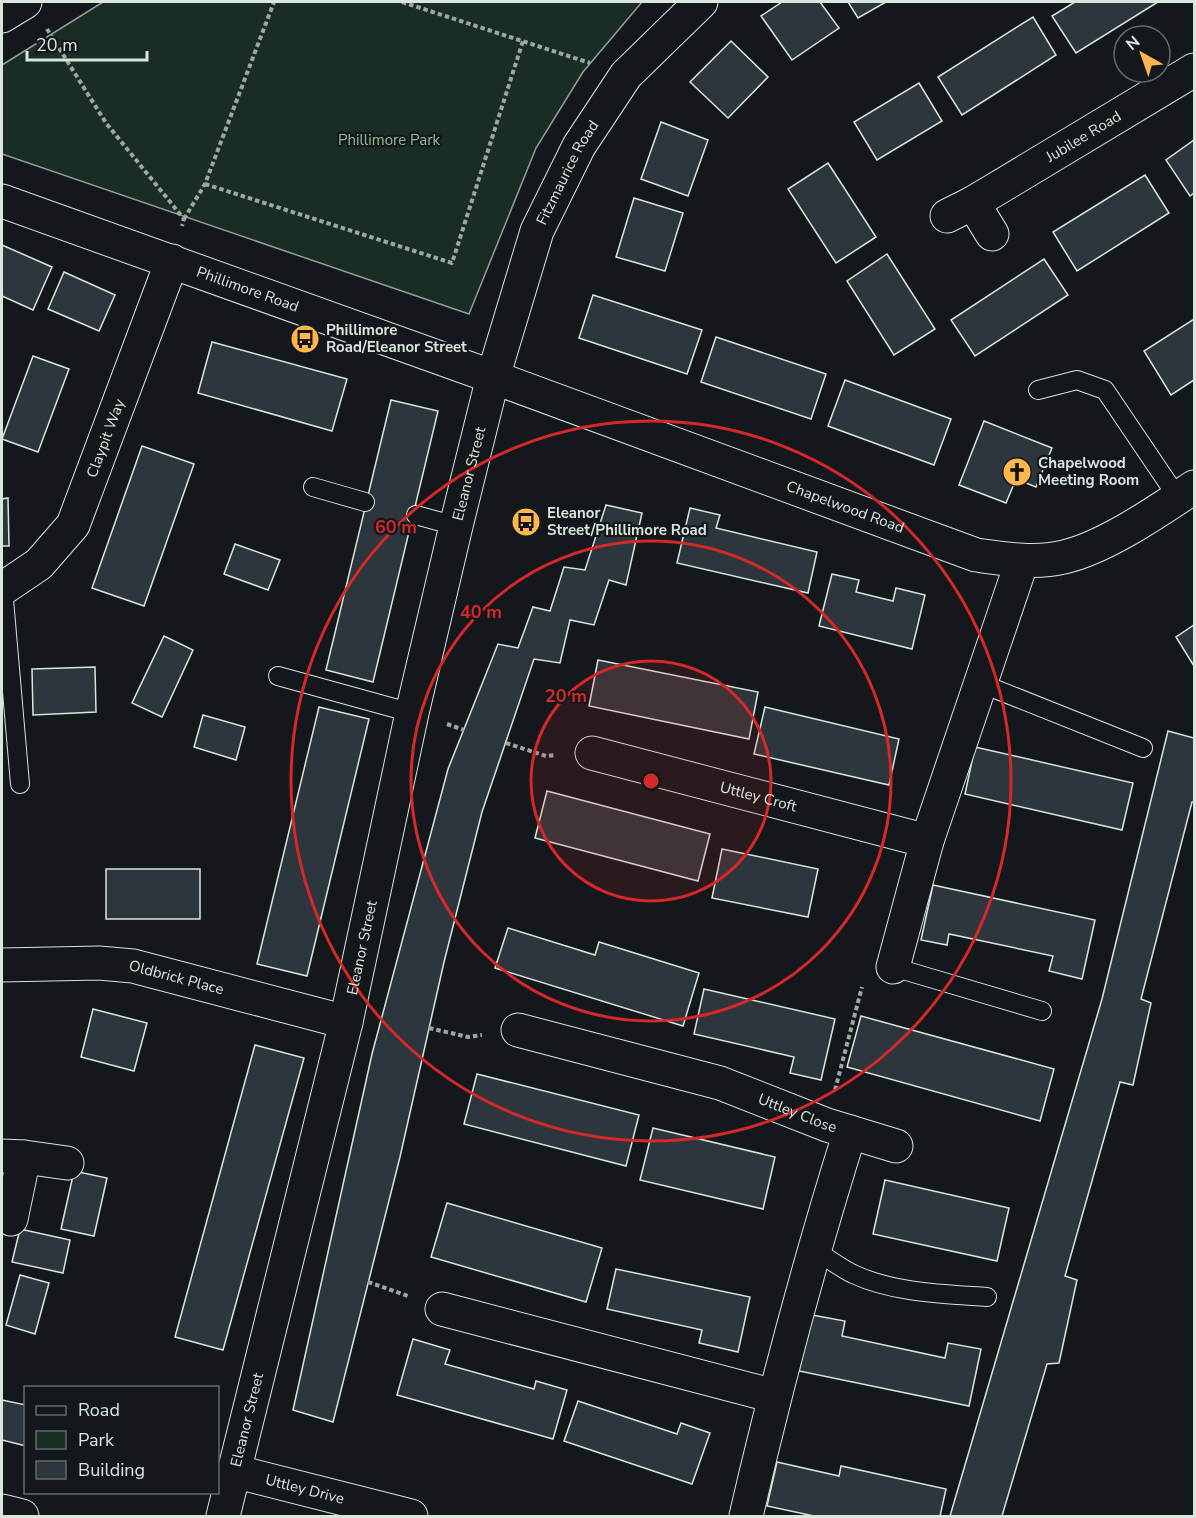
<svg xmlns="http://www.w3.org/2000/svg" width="1196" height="1518" viewBox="0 0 1196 1518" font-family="'Nunito Sans',sans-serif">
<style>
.green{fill:#1a2d24;stroke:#939e99;stroke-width:1.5}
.building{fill:#2c363c;stroke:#d8e6dc;stroke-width:1.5}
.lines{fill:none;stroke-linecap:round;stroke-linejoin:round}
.lane-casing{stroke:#d8e6dc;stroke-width:20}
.street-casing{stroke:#d8e6dc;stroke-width:35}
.path{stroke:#9da8a2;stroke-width:4;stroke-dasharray:4.5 3;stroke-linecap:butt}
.lane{stroke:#14181c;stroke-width:18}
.street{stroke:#14181c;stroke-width:33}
.ring{fill:none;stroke:#d62828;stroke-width:3}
.labels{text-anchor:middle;stroke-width:4.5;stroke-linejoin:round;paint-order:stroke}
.street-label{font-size:15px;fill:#d8e6dc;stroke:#14181c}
.park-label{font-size:15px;fill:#8ac095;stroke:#14181c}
.poi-label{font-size:15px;font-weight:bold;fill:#d8e6dc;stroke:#14181c;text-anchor:start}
.centre{fill:#d62828;stroke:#14181c;stroke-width:3}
.ring-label{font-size:18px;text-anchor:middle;font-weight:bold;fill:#d62828;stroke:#14181c;stroke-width:4.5;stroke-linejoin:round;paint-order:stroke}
</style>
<rect width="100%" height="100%" fill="#14181c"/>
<path class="green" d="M103 2H642L583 72 536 148 469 314 2 154V65Z"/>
<g class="building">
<path d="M782 2H820L839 28 792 60 761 16Z"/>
<path d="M848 2H886L858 18Z"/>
<path d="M1075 2H1158L1076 53 1052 16Z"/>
<path d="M1033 17 1056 55 962 115 938 77Z"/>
<path d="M731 41 768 77 728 118 690 82Z"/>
<path d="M919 83 942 121 877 160 854 122Z"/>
<path d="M661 122 708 140 688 196 641 179Z"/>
<path d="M1194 140V193L1190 196 1166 160Z"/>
<path d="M828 163 876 237 836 263 788 189Z"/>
<path d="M1145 175 1169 213 1077 271 1053 232Z"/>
<path d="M634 198 683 213 665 271 616 257Z"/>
<path d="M2 245 52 267 33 310 2 296Z"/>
<path d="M887 254 935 329 894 355 847 281Z"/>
<path d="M1044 259 1068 295 975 356 951 320Z"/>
<path d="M64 272 115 295 99 331 48 309Z"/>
<path d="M593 295 702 330 687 374 579 338Z"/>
<path d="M1194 319V380L1171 395 1144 351Z"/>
<path d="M716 337 826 374 811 419 701 382Z"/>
<path d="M212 342 347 379 332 431 198 393Z"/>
<path d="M33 356 69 369 38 452 2 439Z"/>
<path d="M845 380 951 419 934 465 828 426Z"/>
<path d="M391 400 438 411 373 682 326 670Z"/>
<path d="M984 421 1052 448 1036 487 1016 479 1006 503 959 485Z"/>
<path d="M142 446 194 464 144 606 92 588Z"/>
<path d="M8 498 9 546H2V499Z"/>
<path d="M606 505 642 513 626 585 609 580 594 625 570 620 560 663 534 659 482 812 444 962 400 1157 333 1422 293 1410 372 1054 448 769 498 644 518 648 533 607 550 611 564 567 585 570Z"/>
<path d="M690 508 720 515 716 528 817 552 808 593 677 563Z"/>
<path d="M235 544 280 560 268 590 224 574Z"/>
<path d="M832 574 859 580 856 592 893 601 896 588 925 595 912 649 819 626Z"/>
<path d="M1194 625V666L1176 637Z"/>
<path d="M164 636 193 650 162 717 132 703Z"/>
<path d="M598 660 758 692 749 739 589 706Z"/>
<path d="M95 667 96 712 33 715 32 669Z"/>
<path d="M319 707 369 719 307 976 257 964Z"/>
<path d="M765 707 899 739 889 785 754 754Z"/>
<path d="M203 715 245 727 236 760 194 747Z"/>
<path d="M1168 731 1194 738V802H1192L1141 999 1151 1003 1133 1085 1120 1082 1065 1276 1077 1280 1059 1363 1047 1364 1002 1516H950L1102 999Z"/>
<path d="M975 747 1133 783 1122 830 965 794Z"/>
<path d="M547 791 710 834 698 881 535 838Z"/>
<path d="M722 849 818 869 808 917 712 898Z"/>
<rect x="106" y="869" width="94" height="50"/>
<path d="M933 885 1095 920 1082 979 1049 971 1053 956 949 934 947 945 921 940Z"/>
<path d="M508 928 595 955 599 942 699 973 683 1026 495 968Z"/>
<path d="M704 989 835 1019 821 1080 790 1073 794 1057 694 1034Z"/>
<path d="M93 1009 147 1023 134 1071 81 1057Z"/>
<path d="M861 1016 1054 1069 1040 1121 847 1067Z"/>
<path d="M255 1045 304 1058 223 1350 175 1337Z"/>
<path d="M477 1074 639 1115 626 1166 464 1124Z"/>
<path d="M653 1128 775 1157 763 1209 640 1180Z"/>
<path d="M74 1171 107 1178 94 1236 61 1229Z"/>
<path d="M885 1180 1009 1208 997 1261 873 1234Z"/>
<path d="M447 1203 602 1248 586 1302 431 1257Z"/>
<path d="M20 1229 70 1240 63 1273 12 1262Z"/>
<path d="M616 1269 750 1297 738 1352 699 1343 702 1330 607 1309Z"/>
<path d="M20 1275 49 1283 35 1334 6 1325Z"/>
<path d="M812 1315 845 1321 842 1336 945 1358 948 1343 981 1349 969 1406 799 1371Z"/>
<path d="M413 1339 450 1350 445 1364 534 1389 536 1381 567 1390 553 1439 397 1395Z"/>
<path d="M2 1400 26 1405V1446L2 1440Z"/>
<path d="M578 1401 677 1434 681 1423 710 1433 692 1484 564 1441Z"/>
<path d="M777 1462 839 1476 841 1466 946 1489 940 1516H814L767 1506Z"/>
</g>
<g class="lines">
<g class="lane-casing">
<g id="lane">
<path d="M1038 390 1077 380 1105 390 1178 498"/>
<path d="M313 487 365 502"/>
<path d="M416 515 456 526"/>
<path d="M3 588 20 784"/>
<path d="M278 676 412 713"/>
<path d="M980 683 1143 748"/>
<path d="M893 967 1042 1011"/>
<path d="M813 1249C826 1257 839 1267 853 1274 894 1293 943 1294 987 1297"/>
</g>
</g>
<g class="street-casing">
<g id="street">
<path d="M2 16 25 2"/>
<path id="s1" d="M2 201 493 377 976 555C1005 559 1035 564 1064 557 1106 547 1158 511 1194 487"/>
<path id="s2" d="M973 203 1194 70"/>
<path d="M947 216 973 203 992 234"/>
<path id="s3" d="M2 589 39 564 73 525 172 261"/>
<path id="s4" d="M592 753 927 841"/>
<path id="s5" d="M2 965 99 963 133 966 346 1022"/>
<path d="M893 967 927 841 1022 561"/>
<path id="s6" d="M518 1030 720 1083 827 1125 850 1132C810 1259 776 1387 746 1516"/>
<path d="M850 1132 896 1146"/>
<path d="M2 1156 24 1157 11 1219"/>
<path d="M24 1157 67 1163"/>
<path d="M442 1309 774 1396"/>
<path id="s7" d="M233 1471 411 1516"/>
<path d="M2 1511 22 1516"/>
<path id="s8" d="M223 1516 346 1022 412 713 456 526 493 377 537 231 579 146 626 75 701 2"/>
</g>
</g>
<g class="path">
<path d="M402 2 590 63"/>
<path d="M47 29 106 123 184 219 182 226"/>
<path d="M205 184 452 263 523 41"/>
<path d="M184 219 205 184 274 2"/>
<path d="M447 724 464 730"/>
<path d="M506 743 546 756 555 755"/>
<path d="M429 1028 468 1037 482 1035"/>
<path d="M835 1090 862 987"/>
<path d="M368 1282 408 1296"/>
</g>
<use href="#lane" class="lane"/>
<use href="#street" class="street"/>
</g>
<circle cx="651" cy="781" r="120" fill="#d62828" fill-opacity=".12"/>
<g class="ring">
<circle cx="651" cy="781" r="120"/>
<circle cx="651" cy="781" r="240"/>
<circle cx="651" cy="781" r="360"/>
</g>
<defs>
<g id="bus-disc" transform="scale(1.5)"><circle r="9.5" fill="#ffb74d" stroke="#14181c"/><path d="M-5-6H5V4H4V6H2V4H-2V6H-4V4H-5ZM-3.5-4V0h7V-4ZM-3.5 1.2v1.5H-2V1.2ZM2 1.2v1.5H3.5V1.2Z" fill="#111"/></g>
<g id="church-disc" transform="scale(1.5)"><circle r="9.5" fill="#ffb74d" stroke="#14181c"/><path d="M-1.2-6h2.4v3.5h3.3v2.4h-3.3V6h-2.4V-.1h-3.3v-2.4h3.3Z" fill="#111"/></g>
</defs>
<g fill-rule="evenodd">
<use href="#bus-disc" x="305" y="339"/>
<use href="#church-disc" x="1017" y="472"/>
<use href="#bus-disc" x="526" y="522"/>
</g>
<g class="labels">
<g class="street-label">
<text dy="5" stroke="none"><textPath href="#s2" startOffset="129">Jubilee Road</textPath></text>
<text dy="5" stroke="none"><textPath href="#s8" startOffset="1389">Fitzmaurice Road</textPath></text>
<text dy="5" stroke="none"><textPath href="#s1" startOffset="261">Phillimore Road</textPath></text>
<text dy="5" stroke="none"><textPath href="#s3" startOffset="189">Claypit Way</textPath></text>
<text dy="5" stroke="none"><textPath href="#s8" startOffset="1071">Eleanor Street</textPath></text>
<text dy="5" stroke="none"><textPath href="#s1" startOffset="897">Chapelwood Road</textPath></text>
<text dy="5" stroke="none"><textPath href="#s4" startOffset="172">Uttley Croft</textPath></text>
<text dy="5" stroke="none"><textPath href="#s8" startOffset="585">Eleanor Street</textPath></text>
<text dy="5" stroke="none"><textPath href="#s5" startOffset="176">Oldbrick Place</textPath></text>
<text dy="5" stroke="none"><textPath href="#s6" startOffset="292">Uttley Close</textPath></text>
<text dy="5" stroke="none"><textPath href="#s8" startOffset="99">Eleanor Street</textPath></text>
<text dy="5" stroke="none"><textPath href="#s7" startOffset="74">Uttley Drive</textPath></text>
</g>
<g class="park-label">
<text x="389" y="145">Phillimore Park</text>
</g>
<g class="poi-label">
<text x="326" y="335">Phillimore<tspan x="326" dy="17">Road/Eleanor Street</tspan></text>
<text x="1038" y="468">Chapelwood<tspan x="1038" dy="17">Meeting Room</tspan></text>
<text x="547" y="518">Eleanor<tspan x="547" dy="17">Street/Phillimore Road</tspan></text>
</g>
</g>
<circle cx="651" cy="781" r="9" class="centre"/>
<g class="ring-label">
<text x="396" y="533">60 m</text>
<text x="481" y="618">40 m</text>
<text x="566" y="702">20 m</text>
</g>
<rect width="1196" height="1518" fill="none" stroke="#d8e6dc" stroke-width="6"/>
<rect x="24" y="1386" width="195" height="108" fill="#14181c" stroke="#626a69" stroke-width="1.5"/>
<rect x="36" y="1406" width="30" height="9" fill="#14181c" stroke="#626a69" stroke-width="1.5"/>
<text x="78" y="1416" font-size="18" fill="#d8e6dc">Road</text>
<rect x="36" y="1431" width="30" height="18" fill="#1a2d24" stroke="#626a69" stroke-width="1.5"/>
<text x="78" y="1446" font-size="18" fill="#d8e6dc">Park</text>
<rect x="36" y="1461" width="30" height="18" fill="#2c363c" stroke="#626a69" stroke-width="1.5"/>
<text x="78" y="1476" font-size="18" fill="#d8e6dc">Building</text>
<g transform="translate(1142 54) rotate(320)"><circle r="28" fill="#14181c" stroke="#626a69" stroke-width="1.5"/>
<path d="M0-4.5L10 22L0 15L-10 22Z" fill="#ffb74d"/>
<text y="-9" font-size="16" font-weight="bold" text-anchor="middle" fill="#d8e6dc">N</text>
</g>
<path d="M27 51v9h120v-9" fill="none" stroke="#d8e6dc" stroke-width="3"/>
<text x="36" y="51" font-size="18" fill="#d8e6dc" stroke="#14181c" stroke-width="4.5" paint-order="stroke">20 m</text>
</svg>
